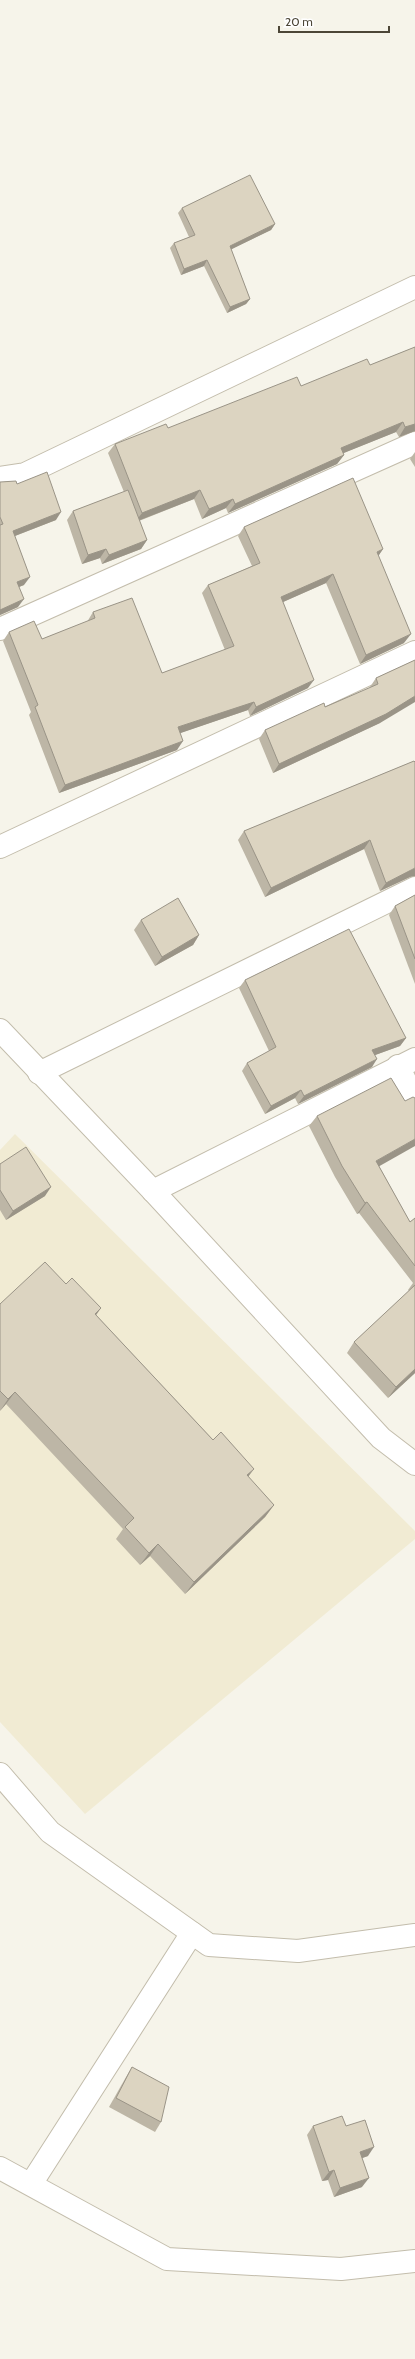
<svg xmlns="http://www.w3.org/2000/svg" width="415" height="2359" viewBox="0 0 415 2359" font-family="Cabin,sans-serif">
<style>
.education{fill:#f1ebd3}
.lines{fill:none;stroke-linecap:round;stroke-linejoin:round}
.street-casing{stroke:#c3bdac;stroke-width:24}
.street{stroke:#fff;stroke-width:22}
.wall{fill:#bdb6a6}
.shaded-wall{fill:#9a9487}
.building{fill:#dcd4c1;stroke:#9a9487}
</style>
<rect width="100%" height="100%" fill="#f6f4ea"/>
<path class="education" d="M15 1134 415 1531V1539L85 1814 0 1722V1150Z"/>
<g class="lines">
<g class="street-casing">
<g id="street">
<path d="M0 478 25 474 415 287"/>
<path d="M0 629 415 443"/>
<path d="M0 847 415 652"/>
<path d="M0 1030 153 1191 381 1438 415 1464"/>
<path d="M398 1066 415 1100"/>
<path d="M39 1073 415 888"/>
<path d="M153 1191 415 1059"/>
<path d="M0 1774 50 1832 209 1945 298 1951 415 1935"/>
<path d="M0 2168 167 2259 341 2269 415 2261"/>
<path d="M31 2184 192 1933"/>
</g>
</g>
<use href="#street" class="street"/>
</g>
<g class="wall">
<path d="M182 208 275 224 271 230 231 249 250 299 246 304 227 313 204 266 181 275 170 248 174 243 189 237 178 213Z"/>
<path d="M415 347V431L399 437 396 432 343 453 344 455 337 464 228 513 226 508 202 519 194 499 139 521 147 540 141 549 102 564 100 558 82 564 67 520 73 511 124 492 108 453 115 444 168 428 301 386 370 365Z"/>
<path d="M415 452V467L410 459Z"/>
<path d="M0 482 17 484 56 520 15 536 24 585 19 587 18 607 0 615Z"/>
<path d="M244 527 383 549 378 556 404 643 360 664 326 583 283 602 308 688 250 716 248 710 180 733 177 750 59 793 29 715 31 712 3 641 9 632 42 639 87 622 93 612 162 673 225 650 202 593 208 585 252 566 238 536Z"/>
<path d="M415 660 380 723 273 773 259 739 265 730 325 707 370 688V687L376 678Z"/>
<path d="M414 761 410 877 380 891 364 849 265 897 238 840 244 831Z"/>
<path d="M415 895V984L389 915 395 906Z"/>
<path d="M141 920 199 935 193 945 155 966 134 930Z"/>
<path d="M245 980 406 1038 400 1046 375 1055 372 1067 298 1104 295 1098 265 1114 242 1071 247 1063 269 1051 239 988Z"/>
<path d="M317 1116 379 1166 410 1222 415 1218V1373L388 1398 347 1353 354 1342 409 1291 408 1290 413 1283 359 1213 357 1214 335 1177 309 1126Z"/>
<path d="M0 1164 45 1196 6 1220 0 1210Z"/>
<path d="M0 1304 96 1315 274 1505 265 1517 185 1594 150 1556 140 1565 116 1539 123 1529 6 1404 0 1411Z"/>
<path d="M132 2067 161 2122 155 2132 109 2107 126 2077Z"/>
<path d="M313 2126H346L368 2156 362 2158V2187L334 2197 328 2180 322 2181 307 2135Z"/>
</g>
<g class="shaded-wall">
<path d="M275 224 271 230 226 252 230 246Z"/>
<path d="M207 260 204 266 181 275 184 269Z"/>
<path d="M250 299 246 304 227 313 230 307Z"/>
<path d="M403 422 396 432 334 457 341 448Z"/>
<path d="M415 424V431L399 437 405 427Z"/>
<path d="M344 455 337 464 228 513 235 504Z"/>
<path d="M200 490 194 499 135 522 142 513Z"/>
<path d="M233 499 226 508 202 519 209 509Z"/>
<path d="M61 512 56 520 7 539 13 531Z"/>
<path d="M147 540 141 549 102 564 109 555Z"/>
<path d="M106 549 100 558 82 564 88 555Z"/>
<path d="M383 549 377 558V552Z"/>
<path d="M333 574 326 583 274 606 281 597Z"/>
<path d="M30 577 24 585 11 590 17 582Z"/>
<path d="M24 599 18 607 0 615V610Z"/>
<path d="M411 634 404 643 360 664 366 655Z"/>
<path d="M314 680 308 688 250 716 256 707Z"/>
<path d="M415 696V702L380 723 273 773 279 764Z"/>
<path d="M254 702 248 710 172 736 178 727Z"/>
<path d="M183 741 177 750 59 793 65 785Z"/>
<path d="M370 840 364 849 265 897 271 888Z"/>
<path d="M415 868V876L410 877 380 891 386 883Z"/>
<path d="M199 935 193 945 155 966 162 957Z"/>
<path d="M406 1038 400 1046 367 1058 372 1050Z"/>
<path d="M377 1059 372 1067 298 1104 304 1096Z"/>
<path d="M301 1090 295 1098 265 1114 271 1106Z"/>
<path d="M415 1139V1146L369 1172 376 1161Z"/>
<path d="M51 1187 45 1196 6 1220 13 1211Z"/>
<path d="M367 1202 359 1213 357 1214 365 1203Z"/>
<path d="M101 1308 92 1321 95 1314Z"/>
<path d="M415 1369V1373L388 1398 396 1387Z"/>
<path d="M15 1392 6 1404 0 1411 8 1399Z"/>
<path d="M254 1469 245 1481 247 1475Z"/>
<path d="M274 1505 265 1517 185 1594 194 1582Z"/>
<path d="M158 1544 150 1556 140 1565 149 1553Z"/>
<path d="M374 2147 368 2156 354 2161 360 2152Z"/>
<path d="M334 2170 328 2180 322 2181 329 2172Z"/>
<path d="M369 2178 362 2187 334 2197 340 2188Z"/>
</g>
<g class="building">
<path d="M250 175 275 224 230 246 250 299 230 307 207 260 184 269 174 243 195 235 182 208Z"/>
<path d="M415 347V424L405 427 403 422 341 448 344 455 235 504 233 499 209 509 200 490 142 513 115 444 166 424 168 428 297 377 301 386 367 359 370 365Z"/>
<path d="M47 472 61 512 13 531 30 577 17 582 24 599 0 610V525L3 524 0 517V482L16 481 17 484Z"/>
<path d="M353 478 383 549 377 552 411 634 366 655 333 574 281 597 314 680 256 707 254 702 178 727 183 741 65 785 35 707 38 705 9 632 34 621 42 639 95 618 93 612 132 598 162 673 234 646 208 585 260 563 244 527Z"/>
<path d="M128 490 147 540 109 555 106 549 88 555 73 511Z"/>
<path d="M415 660V696L386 714 279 764 265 730 324 703 325 707 378 684 376 678Z"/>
<path d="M414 761 415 762V868L386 883 370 840 271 888 244 831Z"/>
<path d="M415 895V959L395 906Z"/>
<path d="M178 898 199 935 162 957 141 920Z"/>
<path d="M349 929 406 1038 372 1050 377 1059 304 1096 301 1090 271 1106 247 1063 276 1047 245 980Z"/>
<path d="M391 1078 405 1101 413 1097 415 1098V1139L376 1161 410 1222 415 1218V1266L367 1202 365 1203 342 1166 317 1116Z"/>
<path d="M26 1147 51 1187 13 1211 0 1190V1164Z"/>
<path d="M45 1262 66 1284 72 1278 101 1308 95 1314 213 1440 221 1432 254 1469 247 1475 274 1505 194 1582 158 1544 149 1553 125 1527 134 1518 15 1392 8 1399 0 1391V1304Z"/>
<path d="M415 1285V1369L396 1387 354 1342Z"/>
<path d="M132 2067 169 2087 161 2122 116 2098Z"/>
<path d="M342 2116 346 2126 365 2120 374 2147 360 2152 369 2178 340 2188 334 2170 329 2172 313 2126Z"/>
</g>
<path d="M279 26v6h110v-6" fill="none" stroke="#4c4637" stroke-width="2"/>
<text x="285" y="26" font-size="12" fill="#4c4637" stroke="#ffffff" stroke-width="3" paint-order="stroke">20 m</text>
</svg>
